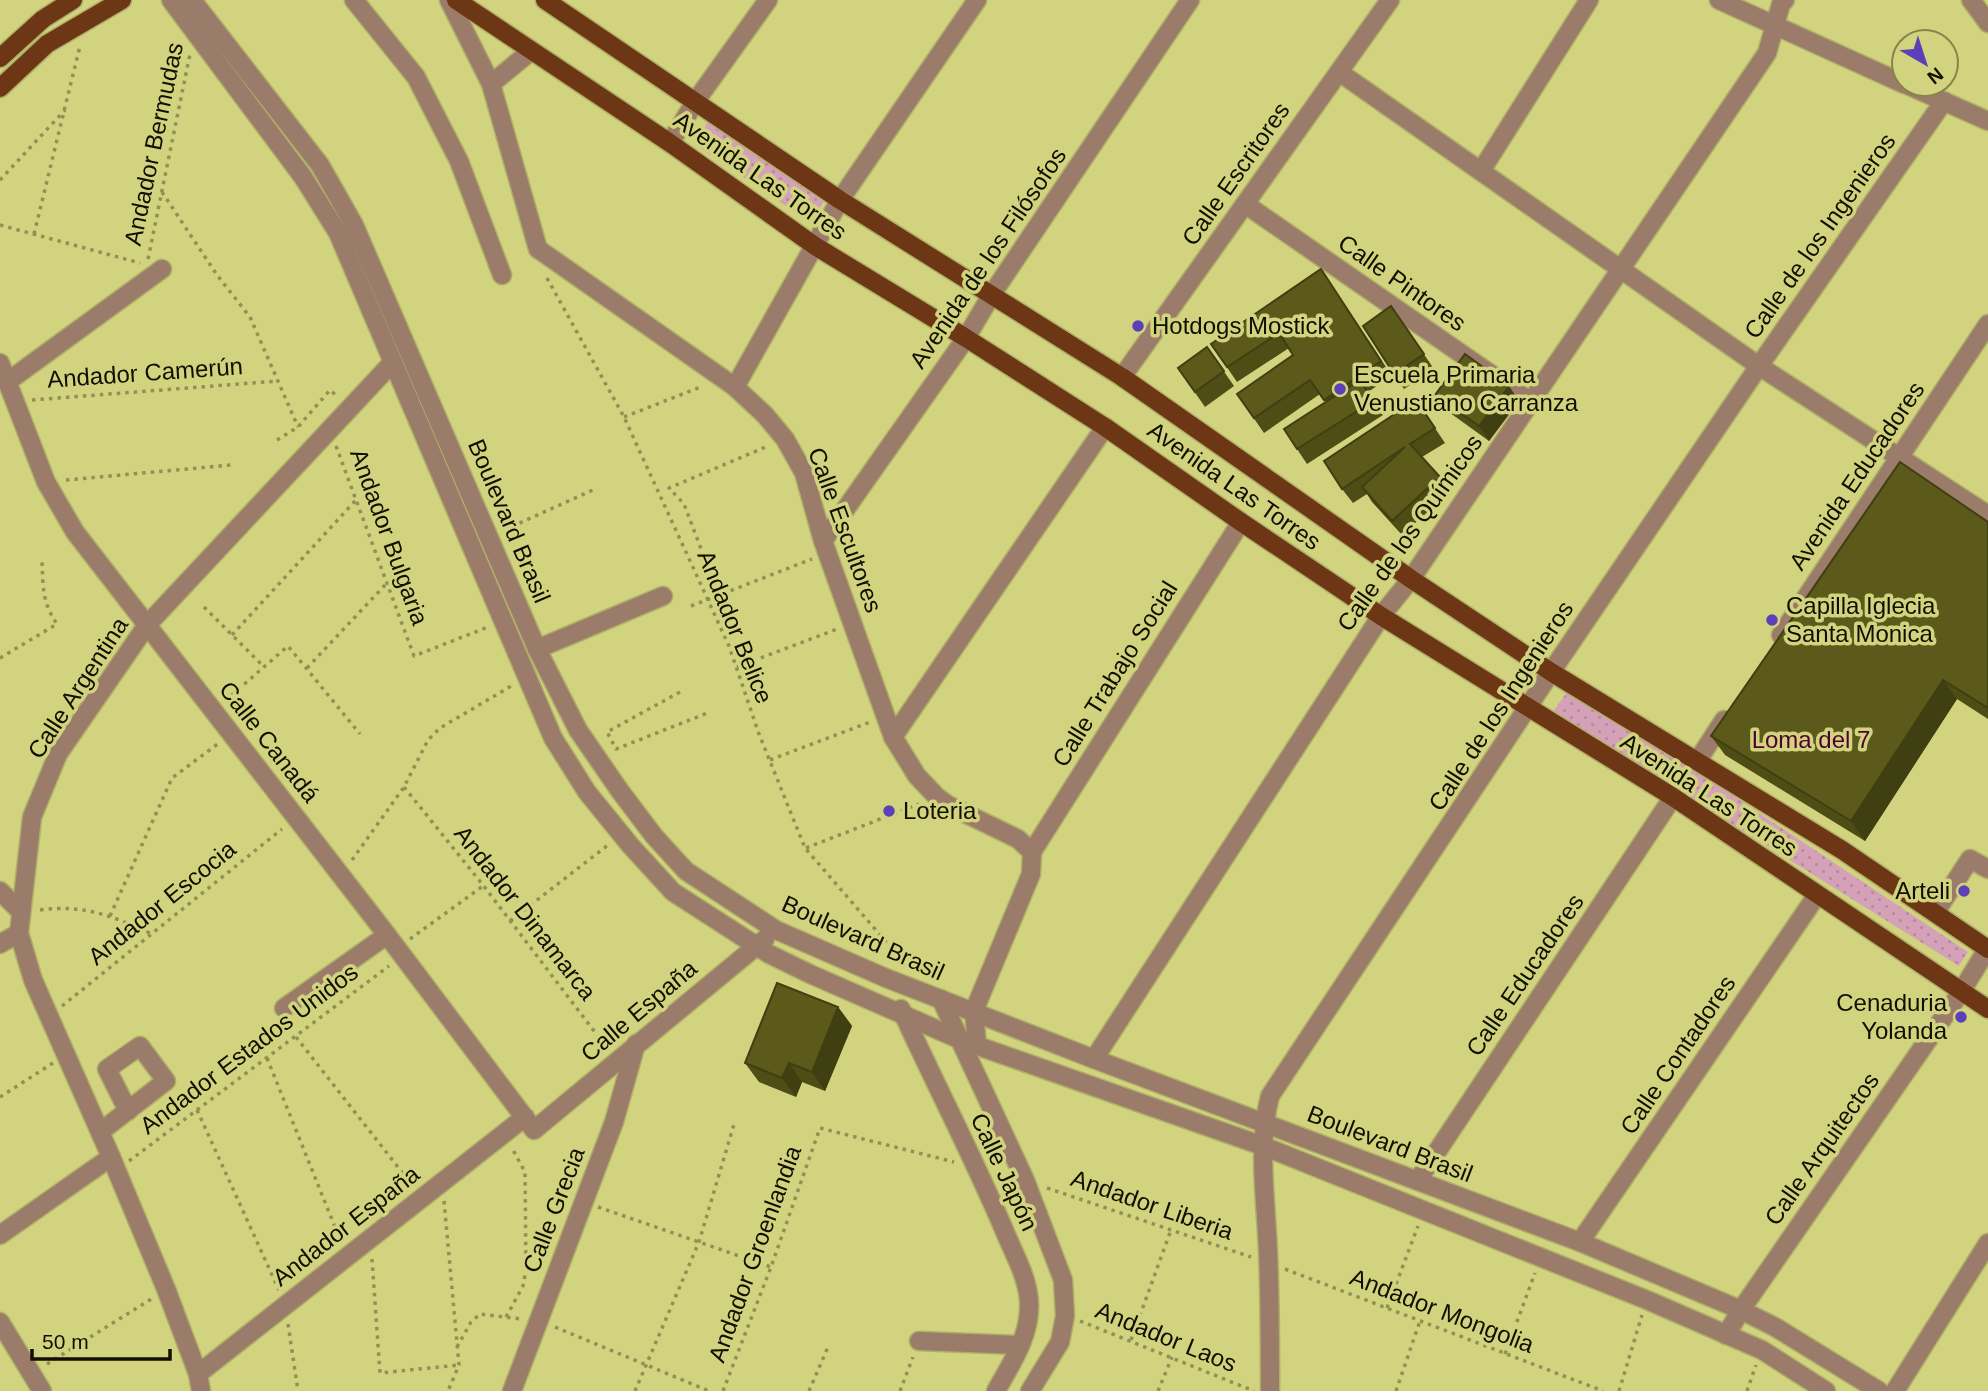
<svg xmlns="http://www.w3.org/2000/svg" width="1988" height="1391" viewBox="0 0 1988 1391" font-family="Arial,sans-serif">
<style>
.park{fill:url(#park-dots)}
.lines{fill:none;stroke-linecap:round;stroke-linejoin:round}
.minor-casing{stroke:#afb068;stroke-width:21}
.major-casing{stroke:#afb068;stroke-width:21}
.path{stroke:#909154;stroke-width:3.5;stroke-dasharray:3.5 5;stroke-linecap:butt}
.minor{stroke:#9b7b6a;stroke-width:18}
.major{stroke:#6d3615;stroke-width:18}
.wall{fill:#4e4d16}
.shaded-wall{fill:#403f12}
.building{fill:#5b5a1a;stroke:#403f12;stroke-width:2}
.poi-dot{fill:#5c40b8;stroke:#d2d37f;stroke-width:2.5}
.labels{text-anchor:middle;stroke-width:7;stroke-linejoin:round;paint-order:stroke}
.street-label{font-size:24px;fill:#111000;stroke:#d2d37f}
.poi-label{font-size:24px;fill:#111000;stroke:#d2d37f;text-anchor:start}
.park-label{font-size:24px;fill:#4f0033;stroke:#d2d37f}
</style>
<defs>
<pattern id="park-dots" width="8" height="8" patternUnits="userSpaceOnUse" patternTransform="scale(1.75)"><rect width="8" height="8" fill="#d4a1b9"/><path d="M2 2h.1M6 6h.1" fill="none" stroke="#b58a9d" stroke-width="1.8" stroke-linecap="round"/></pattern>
</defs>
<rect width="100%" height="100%" fill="#d2d37f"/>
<g class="park">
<path d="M709 120 827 196 811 223 694 144Z"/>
<path d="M1569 689 1705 777 1968 952 1959 966 1553 712Z"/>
</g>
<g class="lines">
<g class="minor-casing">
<g id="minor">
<path d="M171 0 303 177 338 233 553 738 587 792 630 845 673 892 769 954 810 974 961 1040 1263 1146 1647 1300 1762 1350 1826 1391"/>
<path d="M192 0 320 165 354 225 537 649 578 730 620 791 654 836 686 871 776 930 886 978 1094 1059 1580 1242 1741 1310 1775 1327 1879 1391"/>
<path d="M354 0 416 77 459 161 502 275"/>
<path d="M449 0 491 84 538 249 735 387 765 415 785 439 804 473 823 541 893 737 917 776 937 797 948 805 1018 839 1032 852 1031 874 974 1011 977 1045"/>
<path d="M1719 0 1904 84"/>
<path d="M1971 0 1988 23"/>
<path d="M1339 72 1759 366 1988 515"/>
<path d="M491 84 531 51"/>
<path d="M1905 84 1988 121"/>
<path d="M670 143 695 102 768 0"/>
<path d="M1481 171 1589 0"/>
<path d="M1245 204 1531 402"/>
<path d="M0 363 46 482 75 532 387 935 534 1130 765 939"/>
<path d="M1122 377 1390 0"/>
<path d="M7 382 162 269"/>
<path d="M735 387 840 200 977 0"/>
<path d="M823 541 966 338 992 294 1190 0"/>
<path d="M1781 635 1988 324"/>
<path d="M537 649 663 596"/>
<path d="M893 737 1105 427"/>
<path d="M1698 760 1724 720"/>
<path d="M1032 852 1241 522"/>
<path d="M0 891 21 912"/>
<path d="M1935 913 1970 859 1988 869"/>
<path d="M0 944 19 933"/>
<path d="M941 999 1025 1180 1063 1280 1065 1316 1060 1342 1030 1391"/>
<path d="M284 1008 387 935"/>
<path d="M901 1009C935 1084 973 1156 1005 1232 1014 1254 1028 1278 1029 1302 1031 1335 1011 1364 996 1391"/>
<path d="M1094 1059 1381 616 1411 579 1767 53 1781 4 1785 0"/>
<path d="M100 1132 166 1081 140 1046 107 1069 128 1111"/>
<path d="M1418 1180 1673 797"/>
<path d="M0 1235 111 1157"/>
<path d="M1580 1242 1817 895"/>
<path d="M0 1322 42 1391"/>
<path d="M1726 1335 1741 1310 1961 992 1988 948"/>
<path d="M919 1341 1020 1345"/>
<path d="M198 1374 525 1117"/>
<path d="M201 1391 198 1374 166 1289 111 1157 33 980 19 933 32 817 58 754 147 625 393 362"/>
<path d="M512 1391 614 1122 636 1044"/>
<path d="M1270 1391C1270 1344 1270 1298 1268 1251 1266 1200 1257 1146 1270 1096L1551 672 1759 366 1944 101"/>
<path d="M1895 1391 1988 1243"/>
</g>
</g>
<g class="major-casing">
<g id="major">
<path d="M456 0 670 143 815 246 966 338 1105 427 1241 522 1381 616 1673 797 1988 1009"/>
<path d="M545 0 840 200 1122 377 1411 579 1551 672 1842 850 1988 949"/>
<path d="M0 58 43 19 73 0"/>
<path d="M0 88 47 44 122 0"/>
</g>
</g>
<g class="path">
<path d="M0 180 65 110"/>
<path d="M162 192 217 275 250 317 298 427"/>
<path d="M0 225 140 263"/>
<path d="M34 234 80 46"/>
<path d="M148 259 190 54"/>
<path d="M547 278 624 417 729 646 759 734 805 848 907 966"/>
<path d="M32 400 278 381"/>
<path d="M624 417 703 386"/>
<path d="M277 440 298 427 330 390 338 397"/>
<path d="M336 446 414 656 488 627"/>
<path d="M66 480 231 465"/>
<path d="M504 530 593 490"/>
<path d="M719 596 684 504 669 488 768 446"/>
<path d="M691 606 812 559"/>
<path d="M204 607 264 667"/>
<path d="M232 635 356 500"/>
<path d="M0 658 57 624C42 602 43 587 42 561"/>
<path d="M737 667 837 629"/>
<path d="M307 668 387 583"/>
<path d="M680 692 607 732 616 749 710 712"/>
<path d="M225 701 288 646 360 734"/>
<path d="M770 760 870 722"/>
<path d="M404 787 483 885 607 1048"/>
<path d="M806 848 919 804"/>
<path d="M352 860 404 787 428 740 440 728 513 685"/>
<path d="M40 910C84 904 112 916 152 934"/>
<path d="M110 916 172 778 219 743"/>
<path d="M510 921 608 845"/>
<path d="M410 939 483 886"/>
<path d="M62 1006 282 829"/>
<path d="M296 1037 412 1185"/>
<path d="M267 1058 341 1242"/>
<path d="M0 1097 53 1063"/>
<path d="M197 1110 279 1290"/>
<path d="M129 1161 389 966"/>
<path d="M1047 1188 1251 1257"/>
<path d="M444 1201 459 1365 448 1391"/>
<path d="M598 1207 771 1267"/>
<path d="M372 1259 380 1373 459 1365"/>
<path d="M1285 1269 1603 1391"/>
<path d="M1387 1308 1418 1226"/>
<path d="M506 1317 523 1286 526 1270 525 1172 512 1148"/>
<path d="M1080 1321 1254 1391"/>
<path d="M288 1324 298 1391"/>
<path d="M555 1327 709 1391"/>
<path d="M1131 1340 1171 1230"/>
<path d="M457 1347 471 1322 480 1314 521 1319"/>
<path d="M1505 1354 1535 1273"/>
<path d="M47 1364 153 1298"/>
<path d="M635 1391 699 1242 735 1121"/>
<path d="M723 1391 771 1267 820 1128 954 1162"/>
<path d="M809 1391 828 1347"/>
<path d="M900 1391 913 1357"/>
<path d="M1158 1391 1172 1357"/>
<path d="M1396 1391 1420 1321"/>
<path d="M1619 1391 1642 1315"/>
<path d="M1747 1391 1756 1365"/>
</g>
<use href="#minor" class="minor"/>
<use href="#major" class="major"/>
</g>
<g class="wall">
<path d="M1321 269 1392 376 1368 392 1383 415 1307 464 1297 449 1326 402 1320 394 1264 433 1237 394 1293 355 1289 348 1237 382 1211 344Z"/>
<path d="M1391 306 1434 369 1404 389 1394 374Z"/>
<path d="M1207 347 1234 386 1205 407 1178 368Z"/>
<path d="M1435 395 1519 401 1489 441 1446 410Z"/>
<path d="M1416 400 1445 443 1422 457 1440 477 1451 491 1402 535 1372 502 1367 494 1353 503 1342 489Z"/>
<path d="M1988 522V719L1957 699 1865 841 1725 755 1711 736Z"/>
<path d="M838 1007 852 1026 825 1091 802 1082 796 1097 759 1082 745 1063Z"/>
</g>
<g class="shaded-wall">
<path d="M1509 386 1519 401 1489 441 1479 426Z"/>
<path d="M1943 680 1957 699 1865 841 1851 821Z"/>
<path d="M838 1007 852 1026 825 1091 812 1072Z"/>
<path d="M789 1063 802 1082 796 1097 782 1078Z"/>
</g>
<g class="building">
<path d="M1321 269 1381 361 1324 400 1310 380 1254 418 1237 394 1293 355 1279 333 1227 367 1211 344Z"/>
<path d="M1391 306 1424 354 1394 374 1363 326Z"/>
<path d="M1207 347 1224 371 1195 392 1178 368Z"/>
<path d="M1465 354 1509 386 1479 426 1435 395Z"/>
<path d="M1360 380 1373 401 1297 449 1284 429Z"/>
<path d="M1416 400 1435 428 1410 444 1440 477 1392 521 1362 487 1405 447 1342 489 1324 461Z"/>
<path d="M1900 462 1988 522V708L1943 680 1851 821 1711 736Z"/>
<path d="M777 983 838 1007 812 1072 789 1063 782 1078 745 1063Z"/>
</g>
<g class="poi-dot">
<circle cx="1138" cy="326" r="7"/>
<circle cx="1340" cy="389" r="7"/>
<circle cx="1772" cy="620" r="7"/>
<circle cx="889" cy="811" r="7"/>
<circle cx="1964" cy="891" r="7"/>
<circle cx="1961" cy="1017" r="7"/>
</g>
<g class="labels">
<g class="street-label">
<text transform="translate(154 144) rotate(-78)" y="8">Andador Bermudas</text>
<text transform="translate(1236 174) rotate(-55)" y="8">Calle Escritores</text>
<text transform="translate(760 176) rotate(35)" y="8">Avenida Las Torres</text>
<text transform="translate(1820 236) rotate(-55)" y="8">Calle de los Ingenieros</text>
<text transform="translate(988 258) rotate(-56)" y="8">Avenida de los Filósofos</text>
<text transform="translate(1402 283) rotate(35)" y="8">Calle Pintores</text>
<text transform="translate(145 373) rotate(-4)" y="8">Andador Camerún</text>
<text transform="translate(1857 476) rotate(-56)" y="8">Avenida Educadores</text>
<text transform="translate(1234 486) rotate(35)" y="8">Avenida Las Torres</text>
<text transform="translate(509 521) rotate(67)" y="8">Boulevard Brasil</text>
<text transform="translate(845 530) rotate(70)" y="8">Calle Escultores</text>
<text transform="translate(1410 533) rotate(-55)" y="8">Calle de los Químicos</text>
<text transform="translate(389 537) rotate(70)" y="8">Andador Bulgaria</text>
<text transform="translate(735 627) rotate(68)" y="8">Andador Belice</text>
<text transform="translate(1115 674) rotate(-58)" y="8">Calle Trabajo Social</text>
<text transform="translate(78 688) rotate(-57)" y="8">Calle Argentina</text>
<text transform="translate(1501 706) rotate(-57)" y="8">Calle de los Ingenieros</text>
<text transform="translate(269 742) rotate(52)" y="8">Calle Canadá</text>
<text transform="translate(1709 795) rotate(33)" y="8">Avenida Las Torres</text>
<text transform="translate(162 903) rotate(-39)" y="8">Andador Escocia</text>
<text transform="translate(525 913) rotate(52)" y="8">Andador Dinamarca</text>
<text transform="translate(863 938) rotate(24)" y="8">Boulevard Brasil</text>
<text transform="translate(1525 975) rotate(-56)" y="8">Calle Educadores</text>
<text transform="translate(639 1011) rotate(-40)" y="8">Calle España</text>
<text transform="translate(249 1049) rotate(-37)" y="8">Andador Estados Unidos</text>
<text transform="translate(1678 1055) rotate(-56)" y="8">Calle Contadores</text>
<text transform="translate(1390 1144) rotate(21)" y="8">Boulevard Brasil</text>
<text transform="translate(1822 1149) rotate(-55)" y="8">Calle Arquitectos</text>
<text transform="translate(1004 1172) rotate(65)" y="8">Calle Japón</text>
<text transform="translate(1152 1205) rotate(19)" y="8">Andador Liberia</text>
<text transform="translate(554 1210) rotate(-69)" y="8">Calle Grecia</text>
<text transform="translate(346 1226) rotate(-38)" y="8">Andador España</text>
<text transform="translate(755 1254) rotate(-70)" y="8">Andador Groenlandia</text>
<text transform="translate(1442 1311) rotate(21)" y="8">Andador Mongolia</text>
<text transform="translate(1166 1337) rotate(22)" y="8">Andador Laos</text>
</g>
<g class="poi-label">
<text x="1152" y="334">Hotdogs Mostick</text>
<text x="1354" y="383">Escuela Primaria<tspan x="1354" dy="28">Venustiano Carranza</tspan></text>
<text x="1786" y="614">Capilla Iglecia<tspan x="1786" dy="28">Santa Monica</tspan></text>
<text x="903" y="819">Loteria</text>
<text x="1950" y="899" text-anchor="end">Arteli</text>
<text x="1947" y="1011" text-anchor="end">Cenaduria<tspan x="1947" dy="28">Yolanda</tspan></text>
</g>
<g class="park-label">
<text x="1811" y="748">Loma del 7</text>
</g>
</g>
<g transform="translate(1925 63) rotate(141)"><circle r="33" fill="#d2d37f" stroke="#85854c" stroke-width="2"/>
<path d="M0-5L12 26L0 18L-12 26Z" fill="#5c40b8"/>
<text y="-10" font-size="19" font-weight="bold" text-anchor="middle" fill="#111000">N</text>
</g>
<path d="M32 1349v10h138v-10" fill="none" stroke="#111000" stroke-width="3.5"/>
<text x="42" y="1349" font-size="21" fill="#111000" stroke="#d2d37f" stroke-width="5" paint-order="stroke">50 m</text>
</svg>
